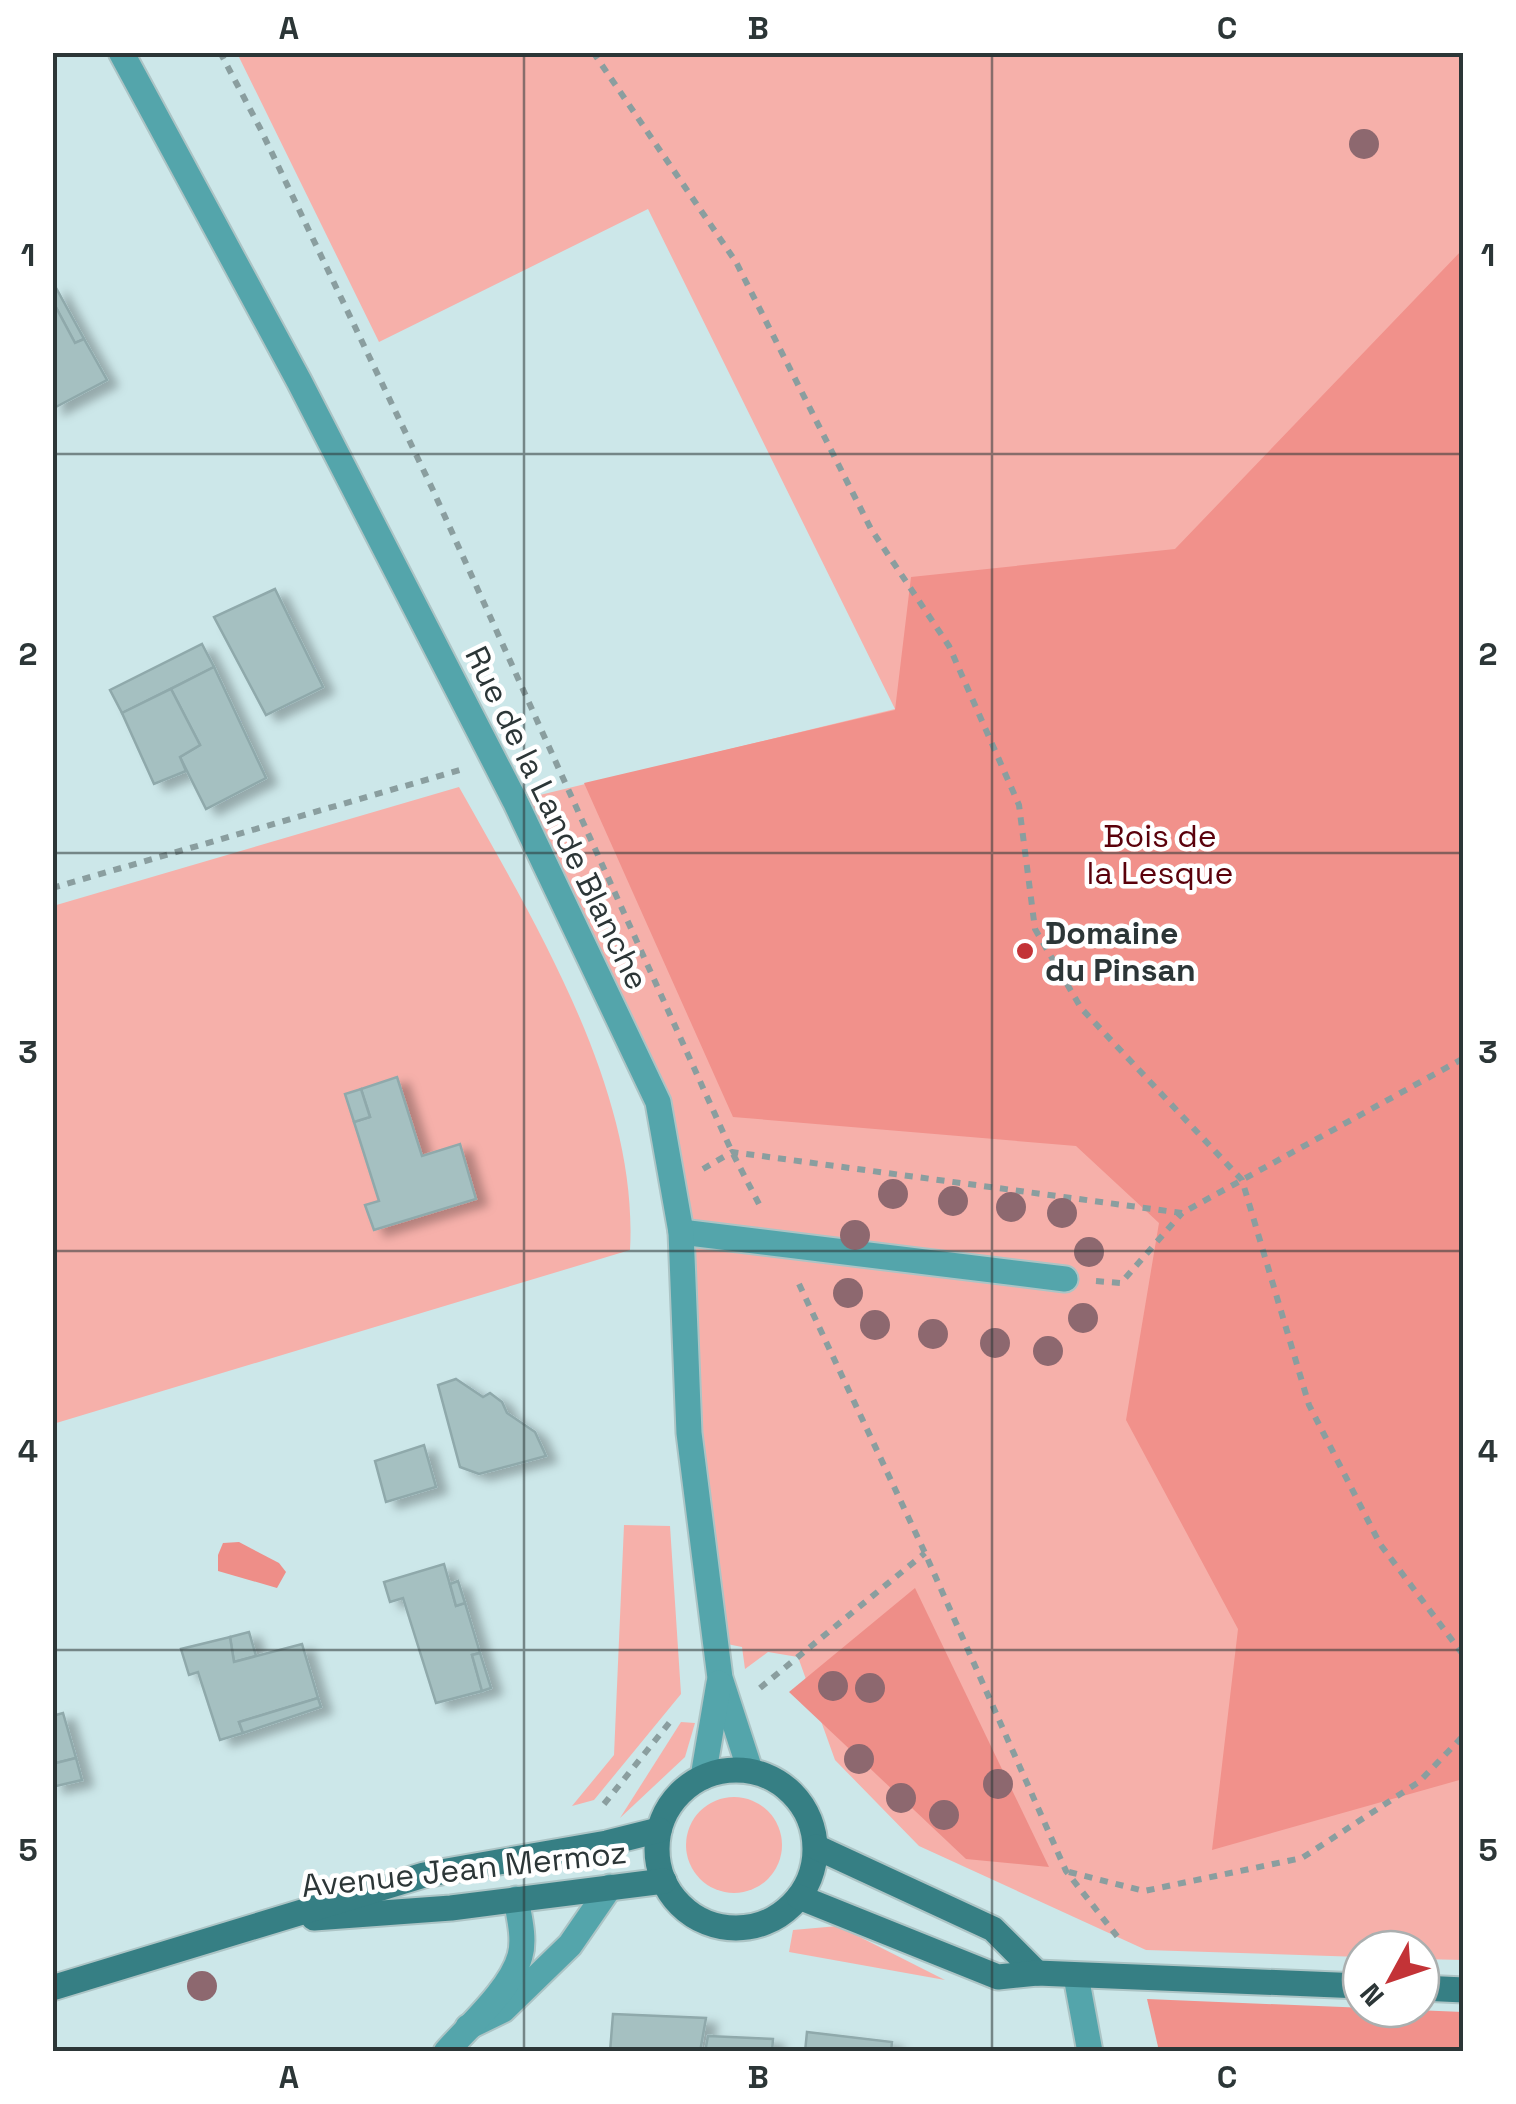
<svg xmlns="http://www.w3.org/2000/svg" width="1516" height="2104" viewBox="0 0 1516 2104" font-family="'Space Grotesk',sans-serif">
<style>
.green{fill:#f6b0aa}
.forest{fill:#f1918b}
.water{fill:#ee8e88}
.building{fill:#a5c0c1;stroke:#8fa9ab;stroke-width:2.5;filter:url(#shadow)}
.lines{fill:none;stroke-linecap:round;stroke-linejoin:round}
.lane-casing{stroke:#acc4c5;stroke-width:29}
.street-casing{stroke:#acc4c5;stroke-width:29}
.secondary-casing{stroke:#acc4c5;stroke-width:29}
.path{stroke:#8a9e9f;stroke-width:6;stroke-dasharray:8 8;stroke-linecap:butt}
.lane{stroke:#54a5ab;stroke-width:25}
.street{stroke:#54a5ab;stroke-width:25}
.secondary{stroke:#367f84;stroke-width:25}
.tree{fill:#8d686f}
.grid{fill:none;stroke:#2c3637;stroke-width:2.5;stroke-opacity:0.55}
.poi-dot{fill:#c33337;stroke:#fff;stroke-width:4}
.labels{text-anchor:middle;stroke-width:9;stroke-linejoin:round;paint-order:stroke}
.street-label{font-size:32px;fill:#2c3637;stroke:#fff}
.park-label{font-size:32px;fill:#5a010b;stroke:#fff}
.poi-label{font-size:32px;font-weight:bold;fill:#2c3637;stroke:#fff;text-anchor:start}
.neatline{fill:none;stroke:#2c3637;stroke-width:4}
.grid-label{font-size:32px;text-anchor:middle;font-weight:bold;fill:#2c3637}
</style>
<defs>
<filter id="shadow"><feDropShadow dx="11" dy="6" stdDeviation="5" flood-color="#0004"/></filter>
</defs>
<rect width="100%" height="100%" fill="#cce7e9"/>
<g class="green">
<path d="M237 53H1463V1960L1421 1959V1949H1361V1957L1146 1950 919 1846 835 1760 798 1657 768 1652 745 1669 742 1647 707 1640 658 1102 515 801 895 709 648 209 379 342Z"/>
<path d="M459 787C534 921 639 1091 630 1250L53 1424V906Z"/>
<path d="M624 1525 670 1526 681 1694 594 1800 572 1806 614 1755Z"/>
<path d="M681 1722 695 1723 685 1757 620 1818Z"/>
<circle cx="734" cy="1845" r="48"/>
<path d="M838 1926 945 1980 789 1952 793 1930Z"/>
</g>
<g class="forest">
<path d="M1463 249V1779L1212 1850 1238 1629 1126 1420 1159 1223 1076 1146 733 1117 584 783 895 710 911 577 1175 549Z"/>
<path d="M1147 1999 1463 2012V2051H1159Z"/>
</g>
<g class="water">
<path d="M239 1542 279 1563 286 1572 277 1588 218 1571V1555L223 1543Z"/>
<path d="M915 1588 1049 1867 966 1859 789 1692Z"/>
</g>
<g class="building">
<path d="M55 286 84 339 75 343 52 300Z"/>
<path d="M52 300 75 343 84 339 107 380 52 409Z"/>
<path d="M275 589 323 687 266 715 214 617Z"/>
<path d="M202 644 214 667 122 713 110 690Z"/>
<path d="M214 667 266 778 206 809 180 757 200 745 171 689Z"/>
<path d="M171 689 200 745 180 757 186 771 154 784 122 713Z"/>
<path d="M397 1077 422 1156 460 1144 476 1199 374 1230 365 1205 379 1201 354 1122 370 1117 361 1089Z"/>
<path d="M361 1089 370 1117 354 1122 345 1094Z"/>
<path d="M456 1379 483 1397 490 1393 502 1402 507 1413 535 1432 546 1456 479 1474 460 1467 438 1385Z"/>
<path d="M424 1445 436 1487 386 1502 375 1461Z"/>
<path d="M444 1564 456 1606 465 1603 480 1653 472 1655 482 1691 436 1703 403 1598 390 1602 384 1582Z"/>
<path d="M458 1581 465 1603 456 1606 450 1584Z"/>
<path d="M249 1632 256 1656 234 1662 230 1637Z"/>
<path d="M230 1637 234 1662 302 1644 318 1698 239 1722 243 1733 220 1740 198 1672 189 1675 181 1649Z"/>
<path d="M480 1653 491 1688 482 1691 472 1655Z"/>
<path d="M318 1698 321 1707 243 1733 239 1722Z"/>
<path d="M63 1713 76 1758 52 1764V1716Z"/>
<path d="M76 1758 82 1780 52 1787V1764Z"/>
<path d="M613 2014 706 2018 700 2052H610Z"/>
<path d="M807 2032 892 2042 891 2052H805Z"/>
<path d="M708 2036 773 2039 772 2052H705Z"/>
</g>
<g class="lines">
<g class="lane-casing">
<path id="lane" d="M681 1232 1065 1279"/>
</g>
<g class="street-casing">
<g id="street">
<path d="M121 52 299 381 515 801 658 1102 681 1232 689 1433 720 1678 750 1770"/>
<path d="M703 1777 719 1683"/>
<path d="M1076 1976 1090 2052"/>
<path d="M468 2027 503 2010 570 1945 610 1887"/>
<path d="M446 2052C469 2026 511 1989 520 1956 525 1939 519 1916 516 1899"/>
</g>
</g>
<g class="secondary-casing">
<g id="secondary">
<circle cx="736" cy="1849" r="79"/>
<path d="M816 1847 993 1929 1037 1973"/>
<path d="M799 1897 998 1977 1037 1973 1361 1986"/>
<path d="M314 1918 451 1908 664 1881"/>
<path d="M52 1988 424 1875 607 1843 659 1830"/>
<path d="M1421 1988 1464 1990"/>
</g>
</g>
<g class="path">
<path d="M220 52 260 128 432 488 732 1152 760 1206"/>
<path d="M593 52 736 262 871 529 949 646 1019 805 1035 929 1081 1008 1242 1180 1309 1405 1380 1544 1464 1656"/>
<path d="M52 888 460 770"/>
<path d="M703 1169 732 1152 1182 1213 1464 1058"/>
<path d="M1096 1281 1121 1283 1182 1213"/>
<path d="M799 1284 925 1553 1066 1871 1120 1940"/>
<path d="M760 1688 925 1553"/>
<path d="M604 1804 674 1717"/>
<path d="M1069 1872 1144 1891 1302 1858 1419 1782 1464 1735"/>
</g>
<use href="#lane" class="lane"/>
<use href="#street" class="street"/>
<use href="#secondary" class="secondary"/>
</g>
<g class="tree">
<circle cx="1364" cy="144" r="15"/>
<circle cx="893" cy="1194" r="15"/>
<circle cx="953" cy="1201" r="15"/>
<circle cx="1011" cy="1207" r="15"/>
<circle cx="1062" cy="1213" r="15"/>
<circle cx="855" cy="1235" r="15"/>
<circle cx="1089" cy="1252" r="15"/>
<circle cx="848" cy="1293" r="15"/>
<circle cx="1083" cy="1318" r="15"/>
<circle cx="875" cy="1325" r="15"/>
<circle cx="933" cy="1334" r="15"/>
<circle cx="995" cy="1343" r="15"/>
<circle cx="1048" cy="1351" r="15"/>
<circle cx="833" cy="1686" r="15"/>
<circle cx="870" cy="1688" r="15"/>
<circle cx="859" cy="1759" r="15"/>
<circle cx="998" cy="1784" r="15"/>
<circle cx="901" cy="1798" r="15"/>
<circle cx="944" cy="1815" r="15"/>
<circle cx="202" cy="1986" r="15"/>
</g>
<path class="grid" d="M524 52V2052M992 52V2052M52 454H1464M52 853H1464M52 1251H1464M52 1650H1464"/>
<circle class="poi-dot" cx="1025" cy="951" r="10"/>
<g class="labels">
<g class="street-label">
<text transform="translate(557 818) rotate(64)" y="11">Rue de la Lande Blanche</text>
<text transform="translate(464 1869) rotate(-6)" y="11">Avenue Jean Mermoz</text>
</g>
<g class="park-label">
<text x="1160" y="847">Bois de<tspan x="1160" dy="37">la Lesque</tspan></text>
</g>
<g class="poi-label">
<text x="1045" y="944">Domaine<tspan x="1045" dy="37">du Pinsan</tspan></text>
</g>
</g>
<rect width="1516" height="2104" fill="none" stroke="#ffffff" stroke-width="110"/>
<g transform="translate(1391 1979) rotate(230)"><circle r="48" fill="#ffffff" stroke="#abafaf" stroke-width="2.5"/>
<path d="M0-8L18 38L0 25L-18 38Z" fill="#c33337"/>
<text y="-15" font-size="28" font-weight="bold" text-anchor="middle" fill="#2c3637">N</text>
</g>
<rect x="55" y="55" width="1406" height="1994" class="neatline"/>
<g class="grid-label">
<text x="289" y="39">A</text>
<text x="758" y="39">B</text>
<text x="1227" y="39">C</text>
<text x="28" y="266">1</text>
<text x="1488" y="266">1</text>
<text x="28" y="665">2</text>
<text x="1488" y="665">2</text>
<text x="28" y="1063">3</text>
<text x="1488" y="1063">3</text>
<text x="28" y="1462">4</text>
<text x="1488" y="1462">4</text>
<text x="28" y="1861">5</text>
<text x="1488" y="1861">5</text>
<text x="289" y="2088">A</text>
<text x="758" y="2088">B</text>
<text x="1227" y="2088">C</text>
</g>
</svg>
